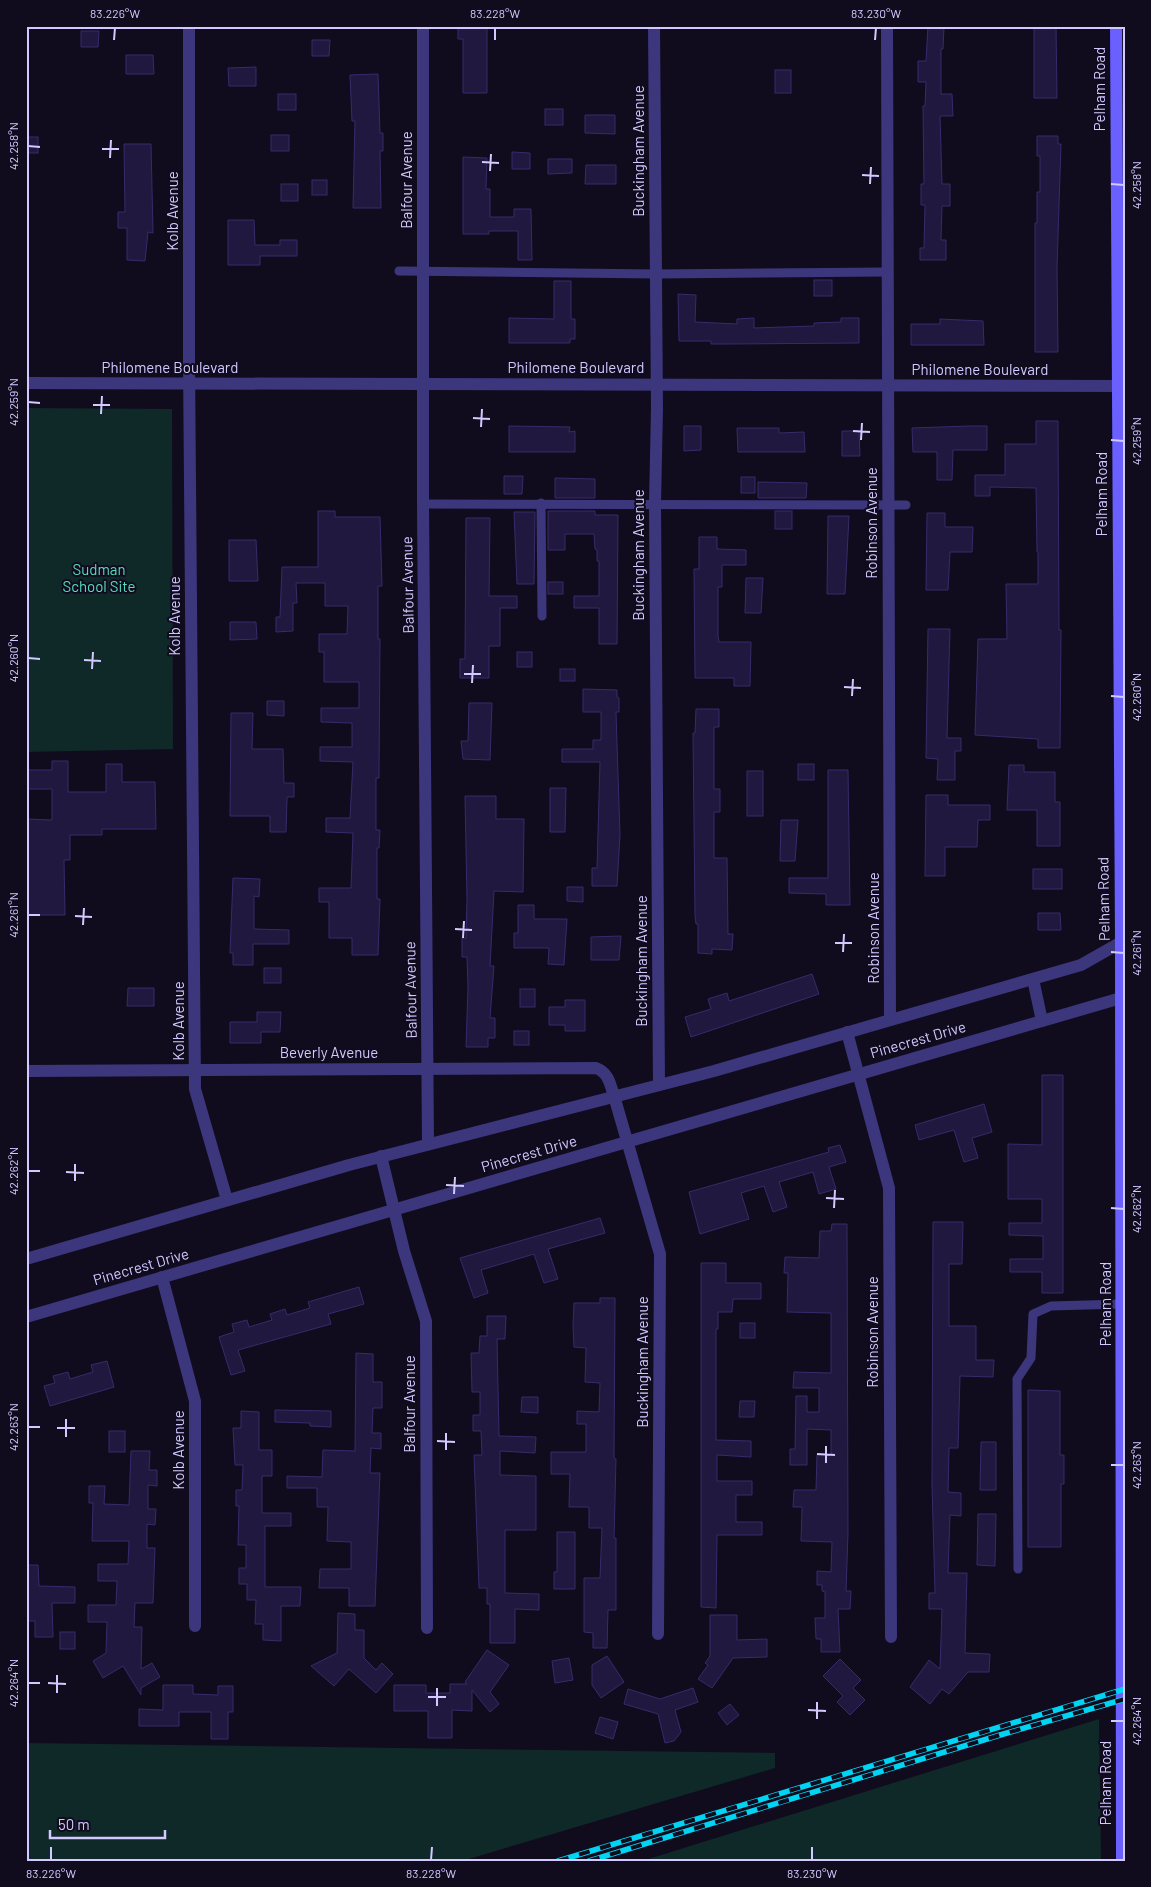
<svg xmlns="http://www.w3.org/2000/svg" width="1151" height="1887" viewBox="0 0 1151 1887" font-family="Barlow,sans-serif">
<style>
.green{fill:#0f2828}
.building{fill:#21183f;stroke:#392a6b}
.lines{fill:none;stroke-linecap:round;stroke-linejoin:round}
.lane{stroke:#3c377d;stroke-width:9}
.street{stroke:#3c377d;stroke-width:12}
.secondary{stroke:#6960ff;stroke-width:12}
.rail-casing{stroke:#01d3f3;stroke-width:5.5}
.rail{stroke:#100c1e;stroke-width:4;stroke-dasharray:11;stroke-linecap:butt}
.ticks{fill:none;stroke:#d1c9ff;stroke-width:2}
.labels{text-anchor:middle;stroke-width:4;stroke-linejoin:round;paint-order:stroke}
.street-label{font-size:15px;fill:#d1c9ff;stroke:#100c1e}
.park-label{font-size:15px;fill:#56dec0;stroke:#100c1e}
.neatline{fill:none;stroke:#d1c9ff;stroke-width:2}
.ticks-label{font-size:12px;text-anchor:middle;fill:#d1c9ff}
</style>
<rect width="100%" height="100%" fill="#100c1e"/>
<g class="green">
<path d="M26 408 172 409 173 749 26 752Z"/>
<path d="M1099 1719 1101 1861H642Z"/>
<path d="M26 1743 775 1753V1768L462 1861H26Z"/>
</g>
<g class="building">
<path d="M458 26H487V93H463V39H458Z"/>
<path d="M928 26H944L943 49H941V94H952L953 116H940L942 184H950V206H942L941 240H946V260H920V248H924L925 205H921V184H924L923 106H925L926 82H918V61H926Z"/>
<path d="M1034 26H1056L1057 98H1034Z"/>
<path d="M81 31H99L98 47H81Z"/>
<path d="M312 40H330L329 56H312Z"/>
<path d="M126 55H153L154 74H126Z"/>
<path d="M256 67V86H229L228 68Z"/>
<rect x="775" y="70" width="16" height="23"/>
<path d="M378 74 380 133H383V151H380L381 208H353L355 121H352L350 75Z"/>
<rect x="278" y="94" width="18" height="16"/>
<rect x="545" y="109" width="18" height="16"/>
<path d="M585 115H615V134L585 133Z"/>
<rect x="271" y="135" width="18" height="16"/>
<path d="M1037 136H1058V144H1061L1057 268 1058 352H1035V223H1037V192H1040V156H1037Z"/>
<rect x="26" y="137" width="12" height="16"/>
<path d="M124 144H151L153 233 148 232 145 261 127 260V228H118V212H125Z"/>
<path d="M512 152 530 153V169H512Z"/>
<path d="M463 157 487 158 486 189H490V217H514V209H531L532 260H518V231H489V234H463Z"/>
<path d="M548 159H572V173L548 174Z"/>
<path d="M586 165H616V184H585Z"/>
<rect x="312" y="180" width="15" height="15"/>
<rect x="281" y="184" width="17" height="17"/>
<path d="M228 220H254L255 245H280V240H297V256H260V265H228Z"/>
<rect x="814" y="280" width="18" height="16"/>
<path d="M554 281H571V319H575V339H570V343H509V318L554 319Z"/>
<path d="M678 294 696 295 695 322 737 324V319L754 318V328L814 326V323L841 322V318H859V343L730 344H711V341H679Z"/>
<path d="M940 319 983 321 984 345H911V324H940Z"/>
<path d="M1036 421H1058L1059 630H1061L1060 748H1038V739L975 735 978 639H1007L1006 584H1038V552H1037L1036 488 990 487V496H975V475H1005V444H1036Z"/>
<path d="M509 426 570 427 569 432 575 431V452H509Z"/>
<path d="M684 426H701V450L684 451Z"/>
<path d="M970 426H987V450H953L952 480H937V452H913L912 428Z"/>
<path d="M737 428H779V433L804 432 805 452H738Z"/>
<path d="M842 431H859L860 456H842Z"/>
<path d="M504 476H523L522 494H504Z"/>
<rect x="741" y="477" width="14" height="16"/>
<path d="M555 478 595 479V498H555Z"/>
<path d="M758 482 807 483 806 498H758Z"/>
<path d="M318 511H335V517H380L382 586H378V639H380L379 778H376V830H380L379 848H377V899H380L378 955H352V938H329V902H319V888H351L353 833 326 832V818H350L353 762 320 761V747H352V723L321 722V708H359V682H324V652H319V634H347L348 606H325V583H296L297 603H293V631L276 632V617H280L282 567H318Z"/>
<path d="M548 511H595V515H618L617 644H599V608H574V596H599V561H597V550L595 549 594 534H565V550H548Z"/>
<rect x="775" y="511" width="17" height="18"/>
<path d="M514 512H535L534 584H517Z"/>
<path d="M927 513H945V527H973L972 552H950L948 590H926Z"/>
<path d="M828 516H849L845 594H827Z"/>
<path d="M466 518H490L489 596H517V608H500V646H489V678H460V659H465Z"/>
<path d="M699 537H717V549L746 550V565H722V587H718V636L719 642H751L750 686H734V678H695L694 569H699Z"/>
<path d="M229 540H256L258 581H229Z"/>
<path d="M746 578H763L761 613H745Z"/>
<rect x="548" y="582" width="15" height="12"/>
<path d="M230 622H256L257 639 230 640Z"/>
<path d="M928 629H950L947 738H961V751H955V780H937L938 759 926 758Z"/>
<rect x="517" y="652" width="15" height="15"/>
<rect x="560" y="669" width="15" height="12"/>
<path d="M583 689 617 690V697L619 698V712H616L620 835 617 886H592V868H597L600 762H562V749H593V740H601V712H583Z"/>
<path d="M267 701H284V716L267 715Z"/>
<path d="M469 703H492L490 760 463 759 461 741H468Z"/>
<path d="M696 709H719V727H714V789H720V812H714V858H727L728 934H733L732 950 712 949V954L698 953V924H696L695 916 693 733H695Z"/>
<path d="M231 713H253L252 749H283L284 783H294V797H287L286 832H270V816H230Z"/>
<path d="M52 761H68V792H106V764H122V782H155L156 829H102V835H70V860H64L65 915H26V819L52 820V789H26V770H52Z"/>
<rect x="798" y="764" width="16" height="16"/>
<path d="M1009 765H1024V772H1055V802H1060V846H1037V810H1007Z"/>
<path d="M828 770H848L850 905H826V894L789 893V878H828Z"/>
<rect x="747" y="771" width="16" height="45"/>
<path d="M550 788H566L565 832H550Z"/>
<path d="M926 795H948V805H990V820H978L977 847H945V876H925Z"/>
<path d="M465 796H496V819H524L523 892 494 891 490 966H494L490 1018H495V1038H488V1047H466L468 986 467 957H462V938H466L467 900Z"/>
<path d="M781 820H798L795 861H780Z"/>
<rect x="1033" y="869" width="29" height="20"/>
<path d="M233 878 260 879 259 897 254 896V929L289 930V944H253V965H233V953H230Z"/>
<path d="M567 887H583V902L567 901Z"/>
<path d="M518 905H534V919H567L564 965 548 964 549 948H514V933H518Z"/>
<path d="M1038 913H1060L1061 930H1038Z"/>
<path d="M621 936 619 960H591V937Z"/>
<rect x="264" y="968" width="17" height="15"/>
<path d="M812 974 819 994 691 1037 685 1017 711 1009 708 999 727 993 729 1001Z"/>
<path d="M128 988H154V1006H127Z"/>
<rect x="520" y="989" width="15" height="18"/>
<path d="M565 1000H585V1031H565V1025H549V1007H565Z"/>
<path d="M257 1012H281L280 1032H261V1043H230V1022H257Z"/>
<rect x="514" y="1031" width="15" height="14"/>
<path d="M1042 1075H1063V1293H1042V1272H1010V1259H1043V1236L1009 1235V1223H1042V1199H1008V1144L1042 1145Z"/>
<path d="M984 1104 992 1132 972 1138 978 1158 964 1162 954 1130 919 1140 915 1125Z"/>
<path d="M840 1145 846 1162 829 1167 836 1189 819 1194 813 1172 779 1182 787 1207 773 1212 764 1186 741 1193 749 1219 700 1234 689 1192 829 1152 828 1148Z"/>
<path d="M600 1218 605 1233 548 1249 558 1279 544 1283 534 1254 481 1270 488 1293 474 1298 460 1258Z"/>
<path d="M933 1222H963L962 1264H949V1326H976V1360H994L993 1377 960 1376 958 1448H949L948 1492 961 1493V1516L950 1515 948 1573H967L965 1653 990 1654 989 1672H968L949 1694 942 1689 930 1704 910 1687 929 1660 940 1669 942 1609H929V1593H935L932 1485Z"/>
<path d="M832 1224H847L848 1533 846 1591H851L850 1609H838L840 1652H821V1639H816L815 1618H825V1592L822 1591V1585H817V1571L831 1572 832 1542 801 1541 802 1507H793L794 1490H816L817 1455H831V1430L807 1429V1465H790V1449H795L796 1396H807V1412H819V1388H793L794 1372 831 1373V1313L787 1312 788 1273H784L785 1257 819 1258 820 1231H831Z"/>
<path d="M701 1263H726V1283H761V1299H733L732 1312H718V1329H716V1440L751 1441V1457L717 1455V1481H752V1495H736V1522H762V1535H717L716 1608 701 1607Z"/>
<path d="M359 1287 364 1304 328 1314 331 1324 238 1350 245 1371 231 1375 219 1337 234 1332 232 1324 247 1320 249 1327 272 1320 270 1314 285 1309 287 1315 310 1308 308 1302Z"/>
<path d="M600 1298H615L614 1458 616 1459 614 1538H616V1610H608L607 1648H593V1633L584 1632V1578H600L602 1528H589V1507H569L570 1474H551V1452H586V1424H577V1411L599 1412 600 1383 585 1382 586 1348 574 1347 573 1325 574 1303H600Z"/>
<path d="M487 1316H506L505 1339H497L499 1436 536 1437 535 1453 500 1451V1475L536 1476V1530H505V1593L539 1594V1610L515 1609V1643H490V1604H487V1588H479L474 1455H482L481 1431H473V1415H480V1392H472L471 1353H479L480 1336H487Z"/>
<rect x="740" y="1323" width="15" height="15"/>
<path d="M356 1353 373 1354V1382H382V1408H373L372 1433H381V1449L371 1448 370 1473H380L375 1606H349V1588H319L320 1569H351V1542L327 1541 328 1507H317V1488H287V1476L322 1477 323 1450 355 1451Z"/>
<path d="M107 1361 114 1387 50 1406 44 1386 55 1383 53 1376 68 1372 70 1379 93 1372 91 1365Z"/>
<path d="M1028 1390 1060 1391V1455H1064V1484H1061V1547H1028Z"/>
<path d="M522 1397H538V1413L521 1412Z"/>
<path d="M740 1401H755L754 1417H739Z"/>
<path d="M275 1410 331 1411V1427L310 1426V1423L275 1422Z"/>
<path d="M241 1411 259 1412V1450H272V1476H262V1513H291V1526H265V1587H301L300 1606H281V1641L263 1640V1624H255L256 1600H247V1584H239V1568H246V1545H238L239 1506H236V1490H242L243 1465H235L233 1428H241Z"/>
<rect x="109" y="1431" width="16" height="21"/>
<path d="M981 1442H996V1490H980Z"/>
<path d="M131 1451H150L149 1470H157V1486L148 1485V1509H156L155 1525 147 1524V1548H155L153 1603H135L134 1627H142L141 1669 152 1663 160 1677 141 1688V1695L123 1666 103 1678 93 1661 106 1653 107 1622H88V1605H116L117 1581H98V1564H128L129 1541H92L93 1503H89V1486H105L104 1504 129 1505Z"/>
<path d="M978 1514H996L995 1566 977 1565Z"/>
<path d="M557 1532H575V1589H554V1572H557Z"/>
<path d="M26 1565H38L39 1586 75 1587V1603H52L53 1637H35V1621H27Z"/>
<path d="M338 1613 355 1614V1630H364V1658L376 1670 382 1663 393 1674 376 1693 349 1669 334 1686 311 1666 337 1653Z"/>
<path d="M710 1615H737V1640L767 1639V1657L733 1658 712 1688 698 1679 708 1665 705 1663 710 1656Z"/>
<rect x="60" y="1632" width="15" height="17"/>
<path d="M487 1650 509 1665 490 1692 499 1704 490 1712 472 1690V1711L452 1710V1738H428V1711H394V1685H426V1693H450V1684H467L465 1682Z"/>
<path d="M607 1656 624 1682 601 1698 592 1685V1665Z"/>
<path d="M569 1658 573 1680 555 1683 552 1661Z"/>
<path d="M840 1659 861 1680 853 1688 865 1700 850 1715 837 1702 843 1696 823 1676Z"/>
<path d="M163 1685H193V1694L218 1695V1686H233V1712H228V1739H211V1712H179V1726H139V1709L163 1710Z"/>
<path d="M693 1688 698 1702 675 1710 681 1732 674 1741 665 1743 658 1714 624 1704 628 1689 660 1699Z"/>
<path d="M730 1704 739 1715 727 1725 718 1713Z"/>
<path d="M600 1717 618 1722 613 1739 595 1733Z"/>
</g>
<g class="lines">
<g class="lane">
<path d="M399 271 656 274 887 272"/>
<path d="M541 503 542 616"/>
<path d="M423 504 906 505"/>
<path d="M1018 1569 1017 1379 1031 1358 1033 1314 1051 1306 1122 1304"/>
</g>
<g class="street">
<path d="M189 26V362L195 1089 227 1200"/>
<path d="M423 26V504L428 1144"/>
<path d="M654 26 657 408 655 504 659 1085"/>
<path d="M887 26 890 1019"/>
<path d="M26 383 1125 386"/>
<path d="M1033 979 1042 1021"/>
<path d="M847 1032 889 1188 891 1637"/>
<path d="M26 1071 596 1068C609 1073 610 1084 614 1096L660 1254 658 1634"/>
<path d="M381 1156 404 1251 426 1321 427 1628"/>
<path d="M26 1259 349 1165 714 1071 1081 965 1125 940"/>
<path d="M162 1277 195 1401V1626"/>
<path d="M26 1317 1121 998"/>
</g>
<path class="secondary" d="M1116 26 1121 942 1122 1861"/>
<g class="rail-casing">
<g id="rail">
<path d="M558 1861 1125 1689"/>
<path d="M589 1861 1000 1735 1125 1699"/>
</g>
</g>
<use href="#rail" class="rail"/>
</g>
<path class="ticks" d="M114 40 115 28M495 40V28M875 40 876 28M28 146 40 147M102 149H119M110 158 111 140M482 162 499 163M490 171 491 154M862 175 879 176M870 184 871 167M1111 184 1124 185M28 402 40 403M93 405H110M101 414 102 396M473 418 490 419M481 427 482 409M853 431 870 432M861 440 862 423M1111 440 1124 441M28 658 40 659M84 660 101 661M92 669 93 652M464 674H481M472 683 473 665M844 687 861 688M852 696 853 679M1111 696 1124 697M28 915H40M75 916 92 917M83 925 84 908M455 929 472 930M463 938 464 921M835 943H852M843 952 844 934M1111 952 1124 953M28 1171H40M66 1172 84 1173M75 1181V1164M446 1185 464 1186M454 1194 455 1177M826 1198 844 1199M834 1208 835 1190M1111 1208 1124 1209M28 1427H40M57 1428H75M66 1437V1419M437 1441 455 1442M446 1450V1433M817 1454 835 1455M826 1463V1446M1111 1465H1124M28 1683H40M48 1683 66 1684M57 1693V1675M428 1697H446M437 1706V1688M808 1710 826 1711M817 1719V1702M1111 1721H1124M51 1860V1847M431 1860 432 1847M812 1860V1847"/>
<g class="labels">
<g class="street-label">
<text transform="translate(1100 89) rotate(-90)" y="5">Pelham Road</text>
<text transform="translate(639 151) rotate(-90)" y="5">Buckingham Avenue</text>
<text transform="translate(407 180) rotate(-90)" y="5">Balfour Avenue</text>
<text transform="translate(173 211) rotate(-90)" y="5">Kolb Avenue</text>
<text x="170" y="373">Philomene Boulevard</text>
<text x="576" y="373">Philomene Boulevard</text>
<text x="980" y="375">Philomene Boulevard</text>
<text transform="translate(1102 494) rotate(-90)" y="5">Pelham Road</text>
<text transform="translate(872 523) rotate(-90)" y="5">Robinson Avenue</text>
<text transform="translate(639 555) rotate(-90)" y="5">Buckingham Avenue</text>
<text transform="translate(408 585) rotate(-91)" y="5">Balfour Avenue</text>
<text transform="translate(175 616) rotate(-90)" y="5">Kolb Avenue</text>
<text transform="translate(1104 899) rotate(-91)" y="5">Pelham Road</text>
<text transform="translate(874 928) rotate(-90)" y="5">Robinson Avenue</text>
<text transform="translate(642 961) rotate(-90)" y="5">Buckingham Avenue</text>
<text transform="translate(411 990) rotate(-91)" y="5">Balfour Avenue</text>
<text transform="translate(179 1021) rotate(-90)" y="5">Kolb Avenue</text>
<text transform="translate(918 1040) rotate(-16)" y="5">Pinecrest Drive</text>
<text x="329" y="1058">Beverly Avenue</text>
<text transform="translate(529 1154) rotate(-16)" y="5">Pinecrest Drive</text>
<text transform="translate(141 1267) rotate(-16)" y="5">Pinecrest Drive</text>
<text transform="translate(1106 1304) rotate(-90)" y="5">Pelham Road</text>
<text transform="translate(873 1332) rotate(-90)" y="5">Robinson Avenue</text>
<text transform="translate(643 1362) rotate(-90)" y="5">Buckingham Avenue</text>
<text transform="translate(410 1404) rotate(-90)" y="5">Balfour Avenue</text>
<text transform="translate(179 1450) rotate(-90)" y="5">Kolb Avenue</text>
<text transform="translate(1106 1783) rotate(-90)" y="5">Pelham Road</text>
</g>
<g class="park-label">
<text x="99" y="575">Sudman<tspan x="99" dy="17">School Site</tspan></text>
</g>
</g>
<rect width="1151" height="1887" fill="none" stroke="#100c1e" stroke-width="55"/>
<path d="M50 1830v8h115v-8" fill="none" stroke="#d1c9ff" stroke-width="2.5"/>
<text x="58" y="1830" font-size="15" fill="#d1c9ff" stroke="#100c1e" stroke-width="4" paint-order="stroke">50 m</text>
<rect x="28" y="28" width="1096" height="1832" class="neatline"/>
<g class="ticks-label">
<text x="115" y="18">83.226°W</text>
<text x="495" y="18">83.228°W</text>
<text x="876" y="18">83.230°W</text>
<text transform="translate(14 146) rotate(-90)" y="4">42.258°N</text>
<text transform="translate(1137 185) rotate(-90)" y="4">42.258°N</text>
<text transform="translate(14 402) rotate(-90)" y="4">42.259°N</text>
<text transform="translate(1137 441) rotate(-90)" y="4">42.259°N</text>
<text transform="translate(14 658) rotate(-90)" y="4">42.260°N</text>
<text transform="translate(1137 697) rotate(-90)" y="4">42.260°N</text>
<text transform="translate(14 915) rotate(-90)" y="4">42.261°N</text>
<text transform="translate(1137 953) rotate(-90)" y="4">42.261°N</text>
<text transform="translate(14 1171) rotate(-90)" y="4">42.262°N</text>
<text transform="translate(1137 1209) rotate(-90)" y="4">42.262°N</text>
<text transform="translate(14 1427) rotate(-90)" y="4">42.263°N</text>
<text transform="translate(1137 1465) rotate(-90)" y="4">42.263°N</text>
<text transform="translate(14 1683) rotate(-90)" y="4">42.264°N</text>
<text transform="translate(1137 1721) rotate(-90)" y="4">42.264°N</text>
<text x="51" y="1878">83.226°W</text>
<text x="431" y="1878">83.228°W</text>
<text x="812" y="1878">83.230°W</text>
</g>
</svg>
